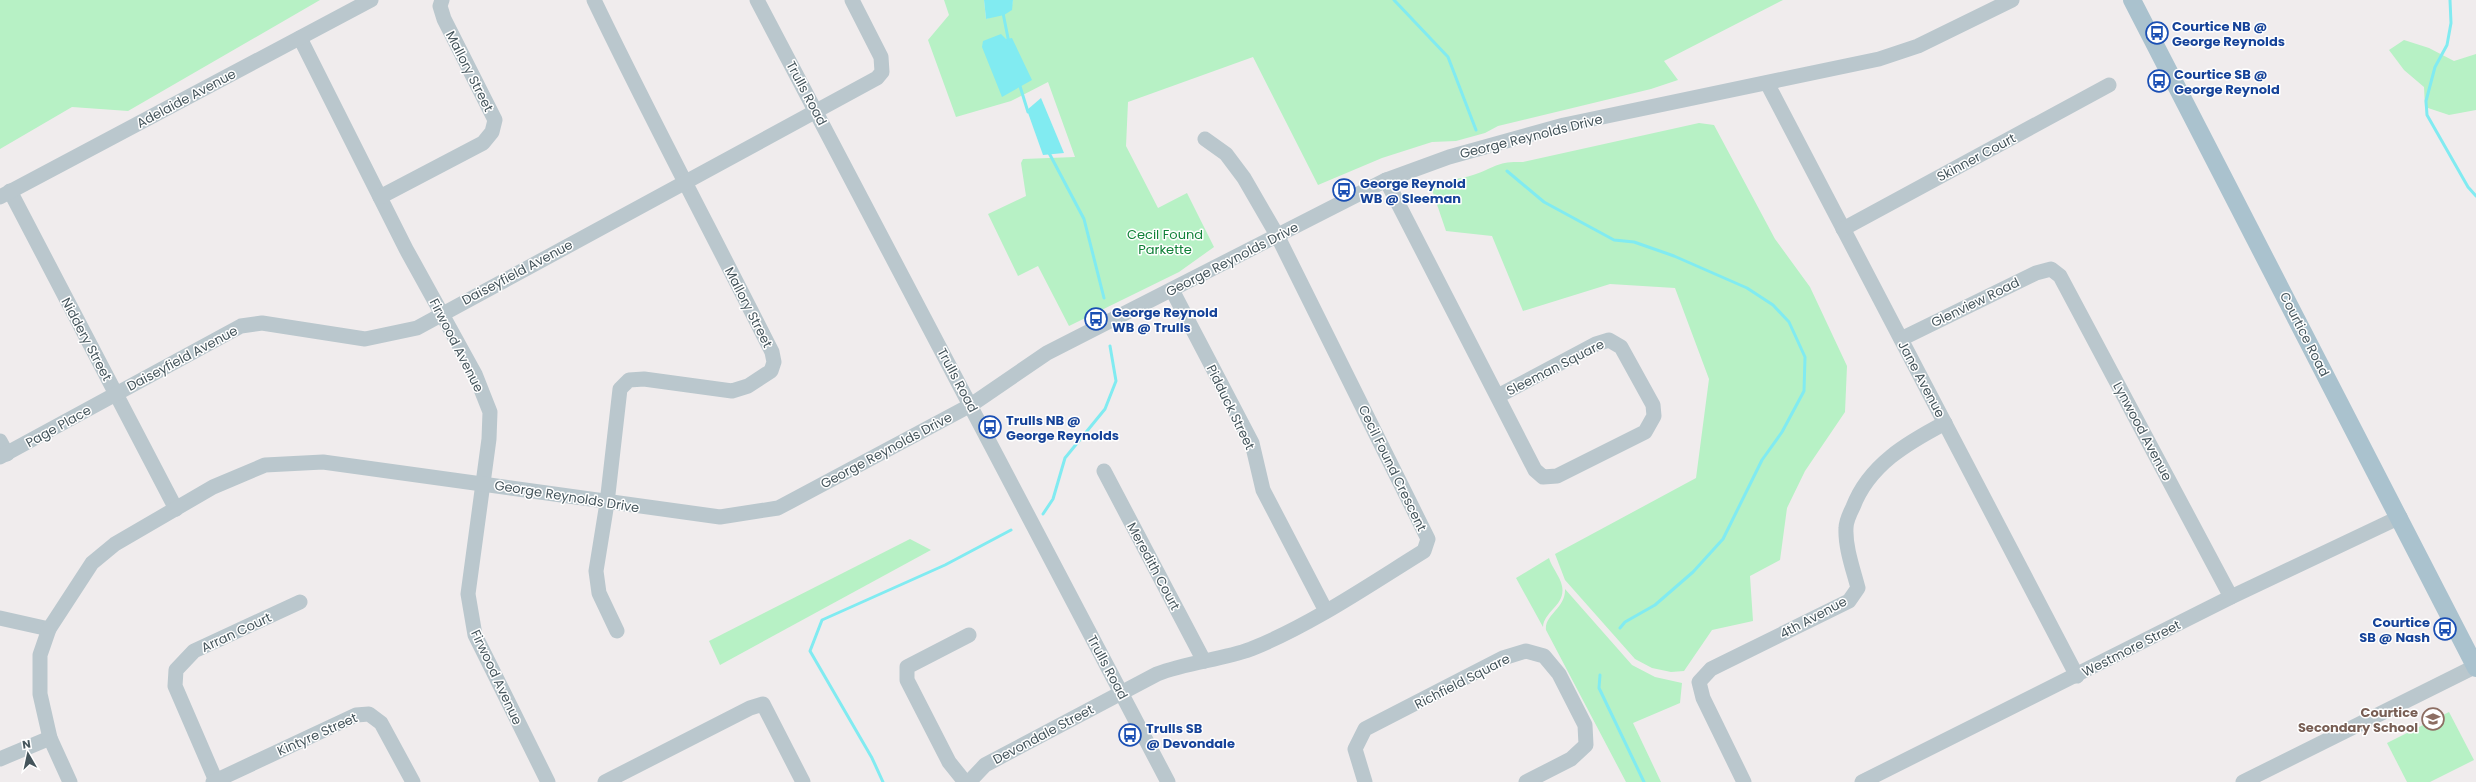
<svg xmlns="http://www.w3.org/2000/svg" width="2476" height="782" viewBox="0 0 2476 782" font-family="Poppins,sans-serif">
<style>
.green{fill:#b7f1c5}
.water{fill:#81ebf1}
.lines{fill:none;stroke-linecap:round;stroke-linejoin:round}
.stream{stroke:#81ebf1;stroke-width:3}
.minor{stroke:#bac7cd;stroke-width:15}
.major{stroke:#aac2ce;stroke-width:18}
.labels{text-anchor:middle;stroke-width:3;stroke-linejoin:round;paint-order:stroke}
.transit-label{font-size:13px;font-weight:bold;fill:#164399;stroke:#fff;text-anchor:start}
.street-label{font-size:13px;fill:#44545b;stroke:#fff}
.park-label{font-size:13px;fill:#108138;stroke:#fff}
.education-label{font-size:13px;font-weight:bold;fill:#785e54;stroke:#fff;text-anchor:end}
</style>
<rect width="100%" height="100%" fill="#f0eced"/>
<g class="green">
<path d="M0 0H320L128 111 72 107 0 149Z"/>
<path d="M944 0H984L986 19 1011 10 1013 0H1783L1664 61 1678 80 1651 89 1498 126 1485 133 1456 141 1432 142 1382 158 1318 185 1253 57 1128 102 1126 146 1158 208 1187 193 1214 247 1179 272 1069 326 1038 266 1018 276 988 214 1026 196 1021 163 1023 159 1075 157 1048 82 1011 101 956 117 928 40 949 15Z"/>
<path d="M2404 40 2429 48 2454 61 2476 54V110L2449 115 2425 107 2424 87 2404 70 2389 50Z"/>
<path d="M1699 123 1714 125 1775 239 1810 287 1847 366 1845 412 1805 471 1787 508 1780 560 1750 576 1753 621 1712 630 1684 671 1671 672 1652 668 1635 659 1565 580 1555 554 1696 478 1709 379 1675 288 1610 284 1523 311 1492 236 1446 231 1430 184C1444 181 1460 179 1473 175 1496 167 1497 161 1523 162Z"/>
<path d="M910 539 931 550 720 665 709 641Z"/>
<path d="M1549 558C1552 568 1560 576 1562 586 1566 605 1544 611 1543 627L1516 578Z"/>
<path d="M1565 589 1632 665 1655 677 1682 683 1680 703 1633 723 1661 782H1626L1546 630C1544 615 1566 608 1565 589Z"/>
<path d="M2449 712 2474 760 2430 782H2407L2387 743Z"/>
</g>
<g class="water">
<path d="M984 0H1013L1012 10 1004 15 986 19Z"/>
<path d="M1001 34 1006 39 1012 38 1032 80 1002 97 982 47 983 41Z"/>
<path d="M1041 98 1064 153 1043 155 1027 110Z"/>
</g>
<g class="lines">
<g class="stream">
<path d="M1394 0 1448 57 1476 130"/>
<path d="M2450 0 2451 23 2447 45 2435 67 2426 101 2427 115 2468 187 2476 196"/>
<path d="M1003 13 1009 43"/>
<path d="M1019 83 1028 112"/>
<path d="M1048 151 1084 219 1104 298"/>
<path d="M1507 171 1544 202 1614 240 1634 242 1674 256 1747 288 1773 305 1789 322 1805 357 1804 391 1782 432 1762 460 1723 539 1693 572 1655 605 1625 622 1620 628"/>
<path d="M1043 514 1053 499 1065 458 1105 409 1116 381 1110 346"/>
<path d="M1600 675 1599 688 1644 782"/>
<path d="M883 782 872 758 810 651 822 620 945 565 1011 530"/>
</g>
<g class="minor">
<path d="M594 0C651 119 713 235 772 352L774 362 771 371 748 386 732 391 644 379 629 380 620 389 607 503 596 571 599 593 617 631"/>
<path d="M757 0 1168 782"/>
<path d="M300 38 406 249 475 374 490 412 489 439 468 594 475 635 548 782"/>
<path d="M1767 83 2077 676"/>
<path d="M1386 180 1535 470 1543 477 1557 476 1645 432 1654 416 1653 405 1621 347 1609 340 1596 344 1498 396"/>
<path d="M10 191 176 509"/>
<path d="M0 197 371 0"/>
<path d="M380 197 483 143 492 132 495 120 444 19 440 6 442 0"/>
<path d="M1843 229 2109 85"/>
<path d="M1172 290 1252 443 1263 490 1326 611"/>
<path d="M1901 339 2036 273 2051 269 2060 276 2231 597"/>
<path d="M0 441 7 454"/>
<path d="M0 457 241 326 262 323 365 339 417 328 877 78 882 72 881 57 852 0"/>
<path d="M1104 471 1204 661"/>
<path d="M0 618 49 629"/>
<path d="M0 759 50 738"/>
<path d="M216 781 175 686 176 670 194 651 300 602"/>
<path d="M70 782 50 738 40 694V655L49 629 92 563 115 544 213 487 265 465 323 462 720 517 778 508 971 405 1047 353 1386 180 1449 157 1564 125 1879 59 1918 46 2012 0"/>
<path d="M213 782 356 715 369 714 381 723 413 782"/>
<path d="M605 782 750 708 763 704 803 782"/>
<path d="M965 782 949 762 907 680V667L969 635"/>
<path d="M969 782 985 765 1157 674C1188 662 1221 660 1251 649 1311 625 1369 585 1424 551L1428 539 1277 235 1244 178 1226 154 1205 139"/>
<path d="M1365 782 1355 749 1365 729 1503 658 1526 651 1544 656 1559 674 1585 725 1586 745 1571 759 1526 782"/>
<path d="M1744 782 1703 698 1699 682 1711 669 1849 601 1858 588C1853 569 1845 547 1846 528 1846 521 1850 513 1853 507 1869 465 1907 443 1945 423"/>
<path d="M1862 782 2231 597 2400 517"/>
<path d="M2243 782 2476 666"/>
</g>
<path class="major" d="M2132 0 2476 668"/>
</g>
<defs>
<g id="bus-ring" transform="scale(1.15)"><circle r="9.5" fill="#fff" stroke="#1a4fb4" stroke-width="1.5"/><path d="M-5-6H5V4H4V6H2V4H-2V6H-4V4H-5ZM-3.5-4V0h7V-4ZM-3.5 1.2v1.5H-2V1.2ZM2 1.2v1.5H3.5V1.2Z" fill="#1a4fb4"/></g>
<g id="school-ring" transform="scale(1.15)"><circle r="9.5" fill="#fff" stroke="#8d6e63" stroke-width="1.5"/><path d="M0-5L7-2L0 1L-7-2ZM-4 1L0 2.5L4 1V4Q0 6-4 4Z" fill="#8d6e63"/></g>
</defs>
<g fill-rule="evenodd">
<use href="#bus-ring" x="2157" y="33"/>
<use href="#bus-ring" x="2159" y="81"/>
<use href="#bus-ring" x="1344" y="190"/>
<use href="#bus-ring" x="1096" y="319"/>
<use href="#bus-ring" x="990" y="427"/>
<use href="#bus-ring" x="2445" y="629"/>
<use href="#school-ring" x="2433" y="719"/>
<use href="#bus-ring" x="1130" y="735"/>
</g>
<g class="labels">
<g class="transit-label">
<text x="2172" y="31">Courtice NB @<tspan x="2172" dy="15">George Reynolds</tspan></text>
<text x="2174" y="79">Courtice SB @<tspan x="2174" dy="15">George Reynold</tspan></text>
<text x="1360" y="188">George Reynold<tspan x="1360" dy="15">WB @ Sleeman</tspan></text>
<text x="1112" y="317">George Reynold<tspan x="1112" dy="15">WB @ Trulls</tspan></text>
<text x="1006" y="425">Trulls NB @<tspan x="1006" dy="15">George Reynolds</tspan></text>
<text x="2430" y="627" text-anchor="end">Courtice<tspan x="2430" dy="15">SB @ Nash</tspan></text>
<text x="1146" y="733">Trulls SB<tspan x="1146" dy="15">@ Devondale</tspan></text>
</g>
<g class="street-label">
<text transform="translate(470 71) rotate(63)" y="5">Mallory Street</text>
<text transform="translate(807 93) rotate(62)" y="5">Trulls Road</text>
<text transform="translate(186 98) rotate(-28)" y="5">Adelaide Avenue</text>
<text transform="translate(1531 136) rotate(-14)" y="5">George Reynolds Drive</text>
<text transform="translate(1976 157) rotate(-28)" y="5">Skinner Court</text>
<text transform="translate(1232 259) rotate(-27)" y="5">George Reynolds Drive</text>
<text transform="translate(517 272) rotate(-28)" y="5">Daiseyfield Avenue</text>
<text transform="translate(1975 302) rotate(-26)" y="5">Glenview Road</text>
<text transform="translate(749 307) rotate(63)" y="5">Mallory Street</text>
<text transform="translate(2305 334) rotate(63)" y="5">Courtice Road</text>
<text transform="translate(87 339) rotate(62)" y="5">Niddery Street</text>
<text transform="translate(457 345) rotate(63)" y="5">Firwood Avenue</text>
<text transform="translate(182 358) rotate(-28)" y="5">Daiseyfield Avenue</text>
<text transform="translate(1555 367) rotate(-27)" y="5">Sleeman Square</text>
<text transform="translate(1922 379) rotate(62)" y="5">Jane Avenue</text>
<text transform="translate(958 380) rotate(62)" y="5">Trulls Road</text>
<text transform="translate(1231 407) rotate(64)" y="5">Pidduck Street</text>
<text transform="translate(58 426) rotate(-29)" y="5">Page Place</text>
<text transform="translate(2143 431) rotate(62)" y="5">Lynwood Avenue</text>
<text transform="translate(886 450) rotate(-28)" y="5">George Reynolds Drive</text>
<text transform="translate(1393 468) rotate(64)" y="5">Cecil Found Crescent</text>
<text transform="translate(567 496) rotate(9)" y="5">George Reynolds Drive</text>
<text transform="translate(1154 566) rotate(62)" y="5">Meredith Court</text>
<text transform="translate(1813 617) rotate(-28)" y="5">4th Avenue</text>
<text transform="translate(236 632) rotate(-25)" y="5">Arran Court</text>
<text transform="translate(2131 648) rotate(-27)" y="5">Westmore Street</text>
<text transform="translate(1108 667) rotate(62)" y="5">Trulls Road</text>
<text transform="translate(497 677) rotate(65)" y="5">Firwood Avenue</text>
<text transform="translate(1462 681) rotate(-27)" y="5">Richfield Square</text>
<text transform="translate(317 734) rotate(-24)" y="5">Kintyre Street</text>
<text transform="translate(1043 734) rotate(-28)" y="5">Devondale Street</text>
</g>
<g class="park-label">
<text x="1165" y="239">Cecil Found<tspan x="1165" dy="15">Parkette</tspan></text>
</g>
<g class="education-label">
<text x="2418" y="717">Courtice<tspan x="2418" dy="15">Secondary School</tspan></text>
</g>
</g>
<g transform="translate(28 754) rotate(351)" stroke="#ffffff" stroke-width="3" paint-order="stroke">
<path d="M0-3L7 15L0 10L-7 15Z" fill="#44545b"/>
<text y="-6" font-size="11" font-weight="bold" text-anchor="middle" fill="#44545b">N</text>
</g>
</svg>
